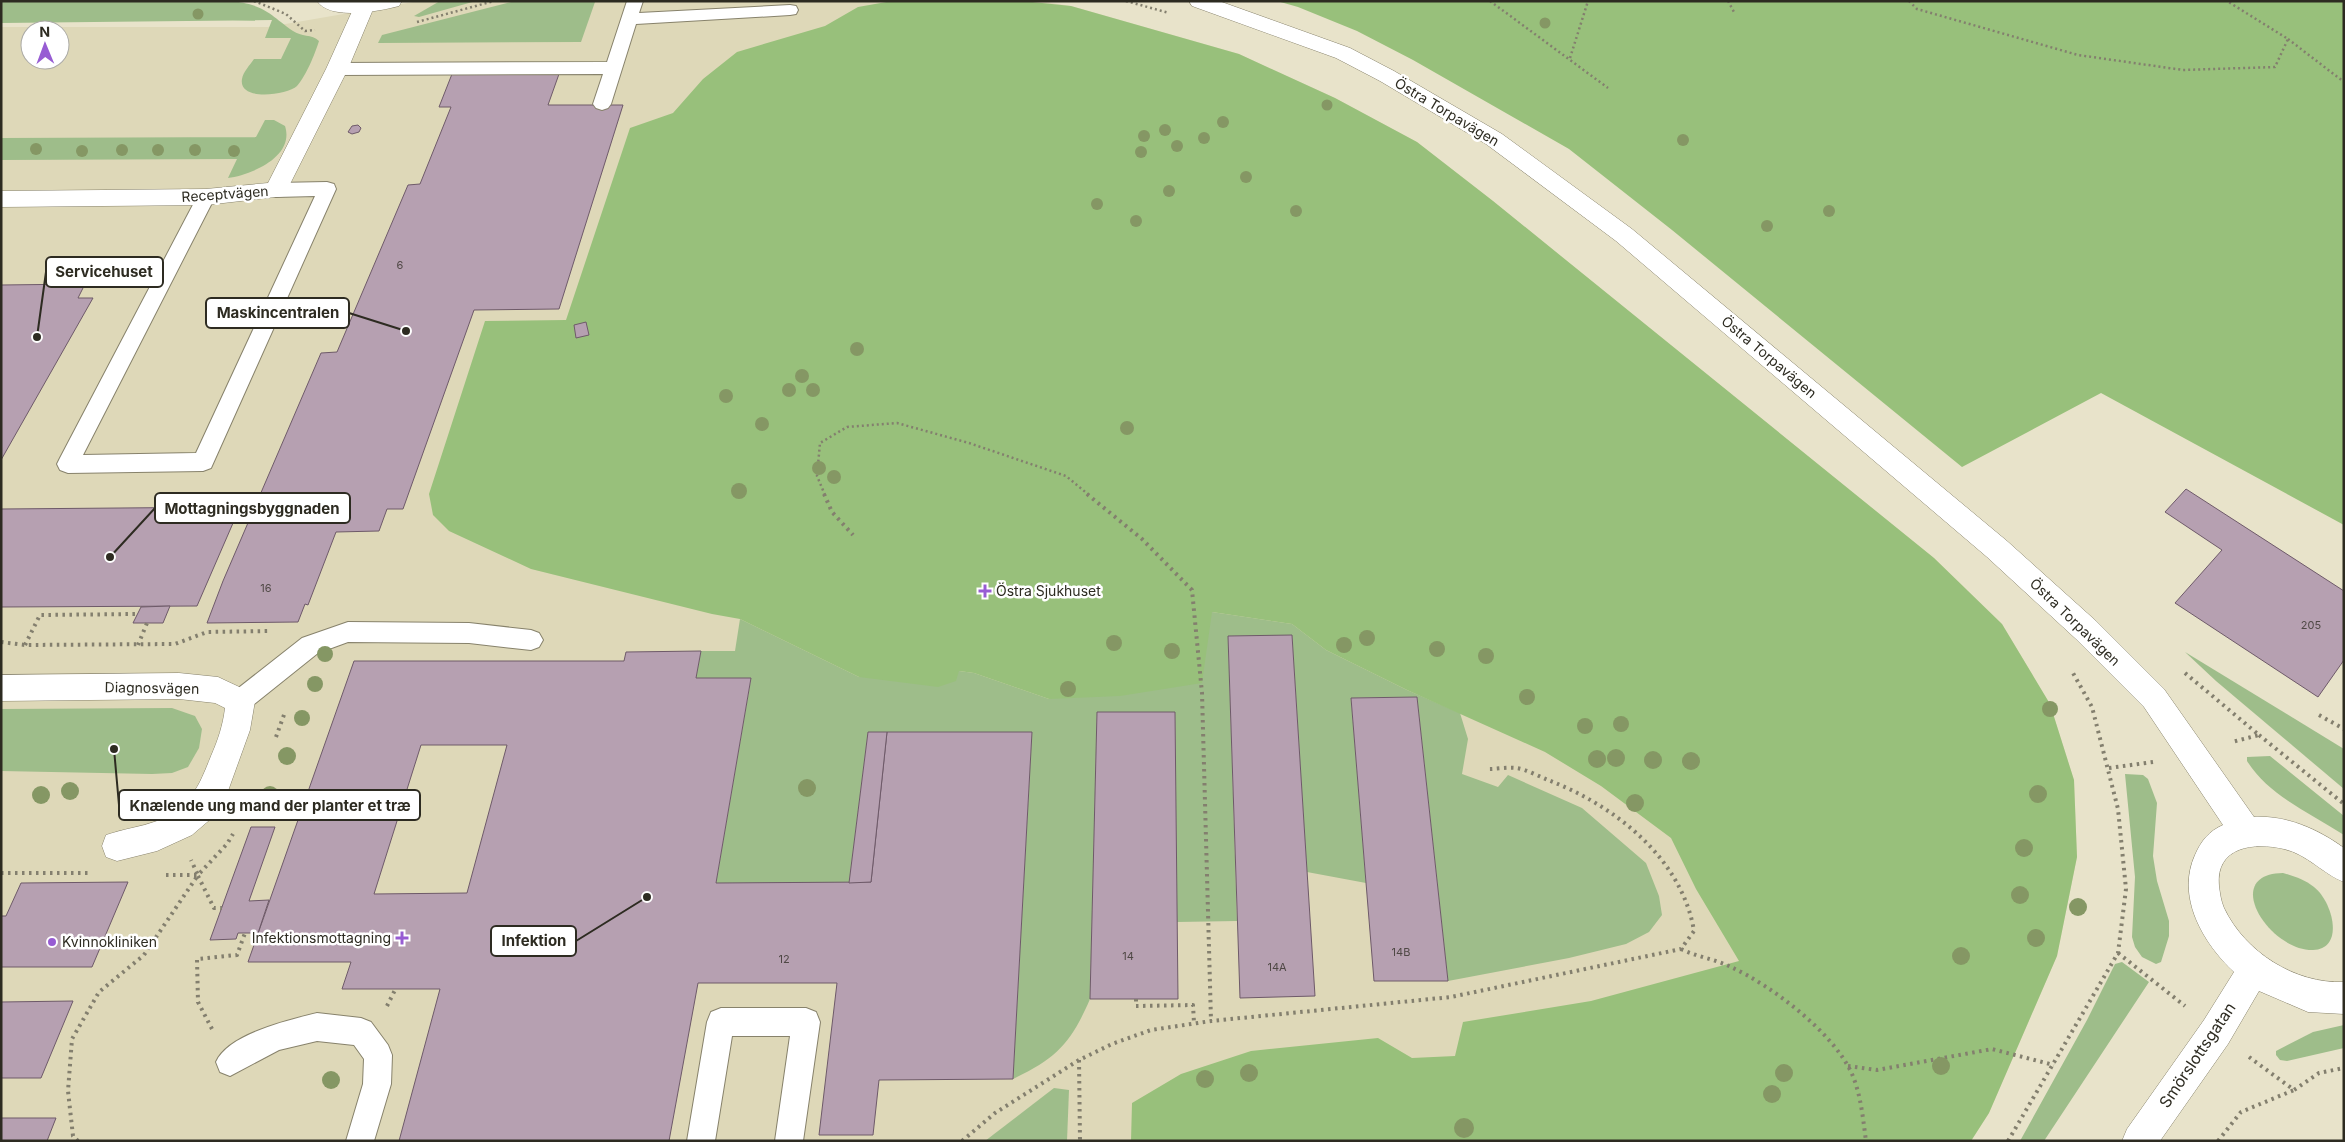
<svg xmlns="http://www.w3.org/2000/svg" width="2345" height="1142" viewBox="0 0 2345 1142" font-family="Inter,sans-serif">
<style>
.built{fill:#ded8b8;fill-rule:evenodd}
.green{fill:#9ebd8a}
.forest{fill:#98c07b}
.building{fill:#b6a0b1;stroke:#6e5a69;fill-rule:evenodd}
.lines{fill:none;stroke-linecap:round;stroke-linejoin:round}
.lane-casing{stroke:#87826b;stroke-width:2}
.street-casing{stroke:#87826b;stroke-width:1}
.secondary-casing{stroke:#87826b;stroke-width:1}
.path-far1{stroke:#837f6e;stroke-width:2.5;stroke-dasharray:2 3;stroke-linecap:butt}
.path{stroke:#837f6e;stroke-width:4;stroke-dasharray:2.5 4.5;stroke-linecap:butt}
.lane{fill:#fff;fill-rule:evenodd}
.street{fill:#fff;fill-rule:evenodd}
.secondary{fill:#fff;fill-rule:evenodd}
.tree{fill:#859764}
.poi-dot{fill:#975cd3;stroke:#fff;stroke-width:2}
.labels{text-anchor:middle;stroke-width:5;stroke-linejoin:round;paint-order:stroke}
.number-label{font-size:11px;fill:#4f4845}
.street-label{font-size:14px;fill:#2d2b21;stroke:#fff}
.poi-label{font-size:14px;fill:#2d2b21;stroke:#fff;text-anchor:start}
.near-street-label{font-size:16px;fill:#2d2b21;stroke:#fff}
.leader{fill:none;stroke:#2d2b21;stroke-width:2}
.callout-dot{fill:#2d2b21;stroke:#fff;stroke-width:2}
.callout{fill:#fff;stroke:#2d2b21;stroke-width:2}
.callout-label{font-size:15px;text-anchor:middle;font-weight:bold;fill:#2d2b21}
</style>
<rect width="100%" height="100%" fill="#e8e3ca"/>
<path class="built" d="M419 1H1039L1071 6 1239 54 1335 98 1417 142 1493 201 1934 558 2002 624 2050 704 2074 780 2077 857 2057 956 1989 1113 1971 1141H1V27H268ZM30 30H60V60H30Z"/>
<g class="green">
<path d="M1 1H233C266 6 268 13 293 31 301 37 312 34 319 41 315 54 306 76 297 86 287 95 238 102 242 79 243 72 250 65 254 59H281L291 38H265L272 20 1 23Z"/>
<path d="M440 1H476L419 17 414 16Z"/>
<path d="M515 1H621L595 2 581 42 378 43 382 35Z"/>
<path d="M265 120H274L285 126C295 157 251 175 228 178L237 159 1 160V138L256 137Z"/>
<path d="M1212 612 1292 624 1326 650 1407 690 1460 713 1468 739 1462 774 1498 787 1508 775 1582 808 1646 863 1659 896 1662 915 1649 932 1626 944 1569 958 1448 981 1417 697 1351 698 1366 883 1307 872 1292 636H1228L1237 921 1177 922 1175 712H1097L1090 999C1071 1043 1057 1058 1013 1079L1032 732H868L849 883H716L751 679 696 678 701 651H735L740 619 859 677 959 671 974 673 1049 699Z"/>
<path d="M2185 652 2344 749V789L2216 681Z"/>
<path d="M172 708 195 716 202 729 199 748 188 767 172 773 152 774 1 771V709Z"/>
<path d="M2270 756 2344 816V835C2310 813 2269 796 2247 761V757Z"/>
<path d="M2125 774 2143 775 2148 779 2157 803 2153 856 2157 881 2169 921V936L2161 962 2156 964 2142 957 2135 947 2132 937 2135 877Z"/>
<path d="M2283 873C2294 876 2305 880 2314 887 2333 902 2345 949 2313 950 2269 951 2220 874 2283 873Z"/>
<path d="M2122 962 2149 982 2044 1141H2020L2087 1020 2115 964Z"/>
<path d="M2344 1025V1048L2287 1061 2280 1060 2276 1055V1051L2313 1032Z"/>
<path d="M1054 1088 1069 1090 1067 1141H985Z"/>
</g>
<g class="forest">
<path d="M892 1H1023L1071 6 1239 54 1335 98 1417 142 1493 201 1934 558 2002 624 2050 704 2074 780 2077 857 2057 956 1989 1113 1971 1141H1131L1132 1103 1181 1074 1251 1051 1378 1038 1412 1058 1455 1056 1463 1022 1591 1001 1739 961 1696 889 1671 838 1601 786 1545 752 1407 690 1326 650 1292 624 1212 612 1202 683 1120 696 1049 699 974 673 959 671 956 681 938 687 859 677 740 619 712 614 531 569 449 531 433 515 429 494 485 321 566 320 630 128 673 113 703 79 737 52 825 26 858 7Z"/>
<path d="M1277 1H2344V525L2101 393 1962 467 1672 230 1569 149 1413 60 1357 31 1298 7Z"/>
</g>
<g class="building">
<path d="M452 74H559L548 105H623L559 309 474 310 403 509H387L379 531 336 532 308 605 305 604 298 622 207 623 223 581 321 353 337 352 408 185 420 184 451 107H439Z"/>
<path d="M358 125 361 128 359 132 352 134 348 132 352 126Z"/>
<path d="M85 284 78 298H93L1 460V285Z"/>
<path d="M586 322 589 335 576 338 574 325Z"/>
<path d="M2186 489 2344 591V660L2318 697 2175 603 2222 550 2165 512Z"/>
<path d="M240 507 197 606 1 607V509Z"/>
<path d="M170 606 163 623H133L141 607Z"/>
<path d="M1292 635 1315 996 1240 998 1228 636Z"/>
<path d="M701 651 696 678H751L716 883 871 882 887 732H1032L1013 1079 879 1080 873 1135H819L837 983H698L669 1141H399L440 989H342L351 962H248L354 661H624L626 652ZM421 745H507L467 893 374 894Z"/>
<path d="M1417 697 1448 981H1374L1351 698Z"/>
<path d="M1097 712H1175L1178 999H1090Z"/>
<path d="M868 732H887L871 882 849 883Z"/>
<path d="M251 827H275L249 901 269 900 258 933H238L236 939 210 940Z"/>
<path d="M128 882 92 967H1V916H6L21 883Z"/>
<path d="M73 1001 41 1078H1V1002Z"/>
<path d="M1 1118H56L47 1141H1Z"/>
</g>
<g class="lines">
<g class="lane-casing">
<g id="lane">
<path d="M627 1H643L639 13 790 5 796 6 798 10 796 14 790 15 636 24 611 104 608 108 602 110 596 108 593 104 603 74 337 75 331 73 328 69 331 65 337 63 607 62Z"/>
<path d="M327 182 334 184 336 189 211 468 203 471 68 473 60 470 57 464 60 458 197 197 199 192 206 190 213 192 215 197 83 455 196 453 315 196 276 197 269 195 267 190 269 185 276 183Z"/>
<path d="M348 622 469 623 531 630 539 633 543 640 539 647 531 650 469 643 348 642 318 653 248 709 240 712 232 709 228 701 232 693 302 638Z"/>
<path d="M721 1008H806L816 1012 820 1022 803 1141H775L790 1036H732L715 1141H687L707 1022 711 1012Z"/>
<path d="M317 1013 361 1018 371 1022 388 1045 392 1055 391 1084 374 1141H346L363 1084 364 1059 354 1045 317 1041 279 1050 230 1076 220 1072 216 1062C228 1034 289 1020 317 1013Z"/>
</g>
</g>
<g class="street-casing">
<g id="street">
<path d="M367 1 371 2 374 7 348 69 284 196 206 205 1 207V191L206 189 268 183 326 69 354 7 357 2Z"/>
<path d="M179 673 218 677 250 692 255 701 250 730 228 791 213 817 192 835 157 851 117 861 106 857 102 846 106 835C123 829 141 827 157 821 191 807 199 786 211 756 218 740 223 725 225 708L215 703 179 699 1 701V675Z"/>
</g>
</g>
<g class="secondary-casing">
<g id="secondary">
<path d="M317 1H402L399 6C380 11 330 21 317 1Z"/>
<path d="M1189 1H1219L1350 48 1394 71 1502 134 1632 229 2007 541 2096 621 2164 689 2254 817C2286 815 2318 829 2344 848V882C2323 874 2307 854 2284 849 2255 842 2215 846 2219 886 2220 894 2221 901 2224 908 2245 952 2295 984 2344 982V1014L2308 1012 2259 991 2228 1044 2160 1141H2122L2127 1129 2204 1020 2234 972C2203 943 2176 897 2195 855 2201 841 2209 831 2223 825L2144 707 2076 639 1987 557 1616 241 1486 144 1380 81 1336 58 1192 6Z"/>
</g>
</g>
<g class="path-far1">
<path d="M254 1 286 14 305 31 315 30"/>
<path d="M1126 1 1169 13"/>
<path d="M1490 1 1608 88"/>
<path d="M1728 1 1734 12"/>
<path d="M1909 1 1917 9 2078 55 2183 70 2275 67 2288 39 2227 1"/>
<path d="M417 22 494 1"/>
<path d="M2288 39 2344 82"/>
<path d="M1570 58 1588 1"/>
<path d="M825 495 817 476 820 443 847 427 897 423 969 443 1066 476 1089 495"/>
</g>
<g class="path">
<path d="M824 494 832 512 853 535"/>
<path d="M1087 494 1142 539 1192 590 1202 693 1211 1021"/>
<path d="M1 642 25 645 175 644 207 632 271 631"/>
<path d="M25 645 40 615 137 614"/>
<path d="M138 645 147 623"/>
<path d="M2185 673 2259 735 2232 742"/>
<path d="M2319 715 2344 729"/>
<path d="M2259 735 2344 804"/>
<path d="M276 737 285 712"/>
<path d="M2109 768 2153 762"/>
<path d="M1 873H90"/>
<path d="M166 875H198L227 844 233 834"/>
<path d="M198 876 214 908H222"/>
<path d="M1681 949C1697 957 1715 959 1731 967 1772 986 1833 1032 1852 1074 1861 1095 1863 1119 1866 1141"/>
<path d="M2118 953 2185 1006"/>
<path d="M1136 999V1006L1193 1005 1194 1023"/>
<path d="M387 1006 395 990"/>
<path d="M212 1029 198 1002 197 959 237 955 245 933"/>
<path d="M2249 1057 2294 1090 2319 1073 2344 1068"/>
<path d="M1079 1060 1080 1141"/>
<path d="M1848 1066 1877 1070 1992 1049 2054 1065"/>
<path d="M78 1141 73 1136 68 1091 72 1039 99 992 144 955 198 875 191 860"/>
<path d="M962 1141 995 1113 1079 1060 1112 1044 1151 1030 1211 1021 1451 997 1681 949 1694 931C1682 858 1614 805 1548 780 1538 776 1526 769 1516 768 1507 767 1497 769 1489 769"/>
<path d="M2008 1141 2118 953 2126 889 2118 809 2092 707 2073 673"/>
<path d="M2218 1141 2241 1112 2294 1090"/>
</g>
<use href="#lane" class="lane"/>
<use href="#street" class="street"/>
<use href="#secondary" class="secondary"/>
</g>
<g class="tree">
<circle cx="198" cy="14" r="5.5"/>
<circle cx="1545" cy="23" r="5.5"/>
<circle cx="1327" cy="105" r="5.5"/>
<circle cx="1223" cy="122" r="6"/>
<circle cx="1165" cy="130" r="6"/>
<circle cx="1144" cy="136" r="6"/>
<circle cx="1204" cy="138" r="6"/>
<circle cx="1683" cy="140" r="6"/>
<circle cx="1177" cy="146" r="6"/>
<circle cx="36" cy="149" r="6"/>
<circle cx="122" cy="150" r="6"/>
<circle cx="158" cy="150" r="6"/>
<circle cx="195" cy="150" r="6"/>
<circle cx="82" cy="151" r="6"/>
<circle cx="234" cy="151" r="6"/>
<circle cx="1141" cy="152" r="6"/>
<circle cx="1246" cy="177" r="6"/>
<circle cx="1169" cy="191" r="6"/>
<circle cx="1097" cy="204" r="6"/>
<circle cx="1296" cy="211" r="6"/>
<circle cx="1829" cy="211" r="6"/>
<circle cx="1136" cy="221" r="6"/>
<circle cx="1767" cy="226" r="6"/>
<circle cx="857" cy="349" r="7"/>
<circle cx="802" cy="376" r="7"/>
<circle cx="789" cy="390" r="7"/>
<circle cx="813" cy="390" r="7"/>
<circle cx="726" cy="396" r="7"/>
<circle cx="762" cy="424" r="7"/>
<circle cx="1127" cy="428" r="7"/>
<circle cx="819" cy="468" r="7"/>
<circle cx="834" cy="477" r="7"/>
<circle cx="739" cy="491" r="8"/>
<circle cx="1367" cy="638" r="8"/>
<circle cx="1114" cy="643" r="8"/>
<circle cx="1344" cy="645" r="8"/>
<circle cx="1437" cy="649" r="8"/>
<circle cx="1172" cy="651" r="8"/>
<circle cx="325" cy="654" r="8"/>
<circle cx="1486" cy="656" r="8"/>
<circle cx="315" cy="684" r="8"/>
<circle cx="1068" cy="689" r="8"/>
<circle cx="1527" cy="697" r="8"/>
<circle cx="2050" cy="709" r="8"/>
<circle cx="302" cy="718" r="8"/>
<circle cx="1621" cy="724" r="8"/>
<circle cx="1585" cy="726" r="8"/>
<circle cx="287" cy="756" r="9"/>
<circle cx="1616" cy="758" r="9"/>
<circle cx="1597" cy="759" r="9"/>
<circle cx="1653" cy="760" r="9"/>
<circle cx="1691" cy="761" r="9"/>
<circle cx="807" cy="788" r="9"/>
<circle cx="70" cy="791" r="9"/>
<circle cx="2038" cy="794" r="9"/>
<circle cx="41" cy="795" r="9"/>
<circle cx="270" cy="795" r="9"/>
<circle cx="1635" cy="803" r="9"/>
<circle cx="2024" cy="848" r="9"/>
<circle cx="2020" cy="895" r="9"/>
<circle cx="2078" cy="907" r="9"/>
<circle cx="2036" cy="938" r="9"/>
<circle cx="1961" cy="956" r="9"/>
<circle cx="1941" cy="1066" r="9"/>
<circle cx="1249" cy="1073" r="9"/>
<circle cx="1784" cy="1073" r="9"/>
<circle cx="1205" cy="1079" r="9"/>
<circle cx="331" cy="1080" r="9"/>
<circle cx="1772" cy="1094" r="9"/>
<circle cx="1464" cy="1128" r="10"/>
</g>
<g class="poi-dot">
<path d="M982.5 583.5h5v5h5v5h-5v5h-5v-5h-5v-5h5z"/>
<path d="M399.5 930.5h5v5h5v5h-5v5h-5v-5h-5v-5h5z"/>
<circle cx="52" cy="942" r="5"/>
</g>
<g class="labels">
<g class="number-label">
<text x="400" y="269">6</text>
<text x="266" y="592">16</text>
<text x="2311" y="629">205</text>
<text x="1401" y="956">14B</text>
<text x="1128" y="960">14</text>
<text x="784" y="963">12</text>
<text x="1277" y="971">14A</text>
</g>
<g class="street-label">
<text transform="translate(1447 112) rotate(31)" y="5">Östra Torpavägen</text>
<text transform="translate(225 194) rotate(-4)" y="5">Receptvägen</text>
<text transform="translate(1769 357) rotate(40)" y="5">Östra Torpavägen</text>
<text transform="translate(2075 622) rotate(44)" y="5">Östra Torpavägen</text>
<text transform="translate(152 688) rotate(1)" y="5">Diagnosvägen</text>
</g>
<g class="poi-label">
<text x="996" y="596">Östra Sjukhuset</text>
<text x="391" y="943" text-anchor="end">Infektionsmottagning</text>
<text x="62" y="947">Kvinnokliniken</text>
</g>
<g class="near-street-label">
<text transform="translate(2197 1055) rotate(-56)" y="6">Smörslottsgatan</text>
</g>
</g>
<path class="leader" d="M37 337L46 272M406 331L349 313M110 557L155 508M114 749L119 805M647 897L576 941"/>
<g class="callout-dot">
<circle cx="37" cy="337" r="5"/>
<circle cx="406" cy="331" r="5"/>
<circle cx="110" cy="557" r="5"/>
<circle cx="114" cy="749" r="5"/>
<circle cx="647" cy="897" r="5"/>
</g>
<g class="callout">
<rect x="46" y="257" width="117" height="30" rx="5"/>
<rect x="206" y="298" width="143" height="30" rx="5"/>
<rect x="155" y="493" width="195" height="30" rx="5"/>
<rect x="119" y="790" width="301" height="30" rx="5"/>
<rect x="491" y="926" width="85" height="30" rx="5"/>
</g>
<g class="callout-label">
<text x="104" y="277">Servicehuset</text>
<text x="278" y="318">Maskincentralen</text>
<text x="252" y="514">Mottagningsbyggnaden</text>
<text x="270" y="811">Knælende ung mand der planter et træ</text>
<text x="534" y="946">Infektion</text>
</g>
<rect width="2345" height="1142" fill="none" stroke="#2d2b21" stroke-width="5"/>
<g transform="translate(45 45) rotate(359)"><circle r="24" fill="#ffffff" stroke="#abaaa6"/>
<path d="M0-4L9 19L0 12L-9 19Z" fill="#975cd3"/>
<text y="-8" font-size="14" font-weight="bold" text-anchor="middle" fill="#2d2b21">N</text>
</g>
</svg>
